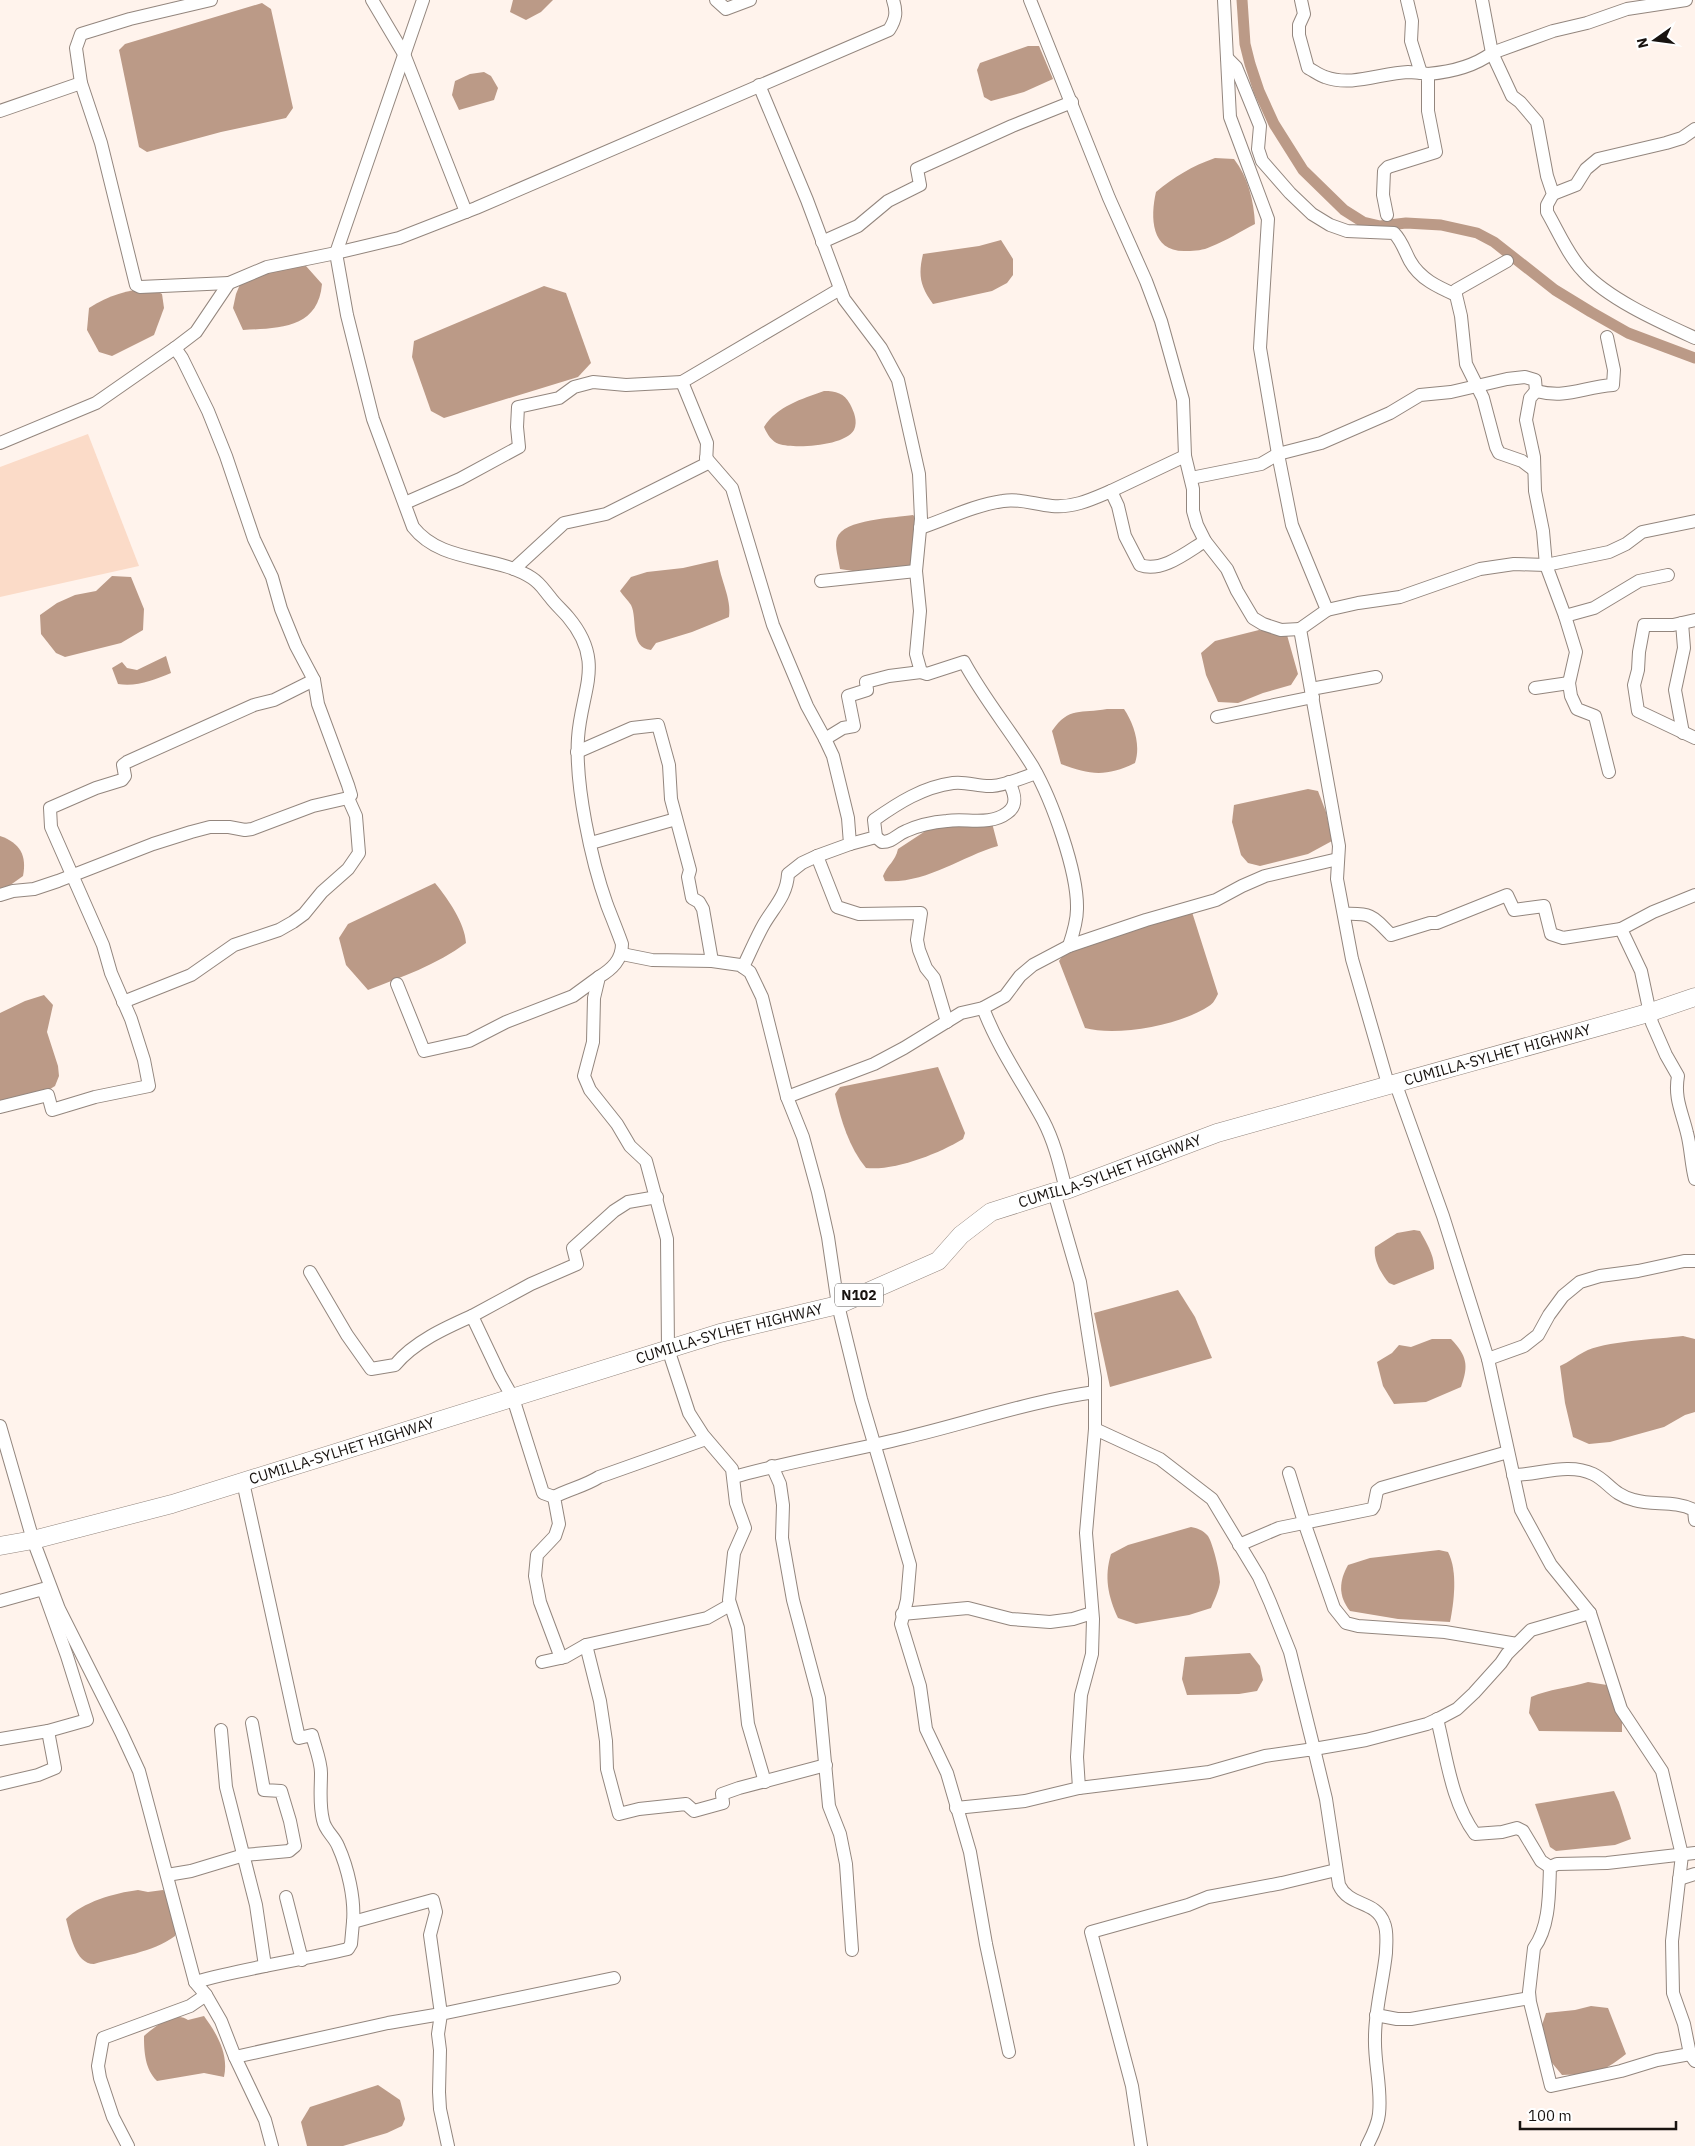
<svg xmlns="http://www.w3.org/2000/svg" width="1695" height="2146" viewBox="0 0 1695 2146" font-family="'IBM Plex Sans',sans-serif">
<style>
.green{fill:#fbdbc8}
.water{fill:#bb9a87}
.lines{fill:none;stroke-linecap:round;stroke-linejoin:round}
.canal{stroke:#bb9a87;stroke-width:11}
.minor-casing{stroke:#93867e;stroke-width:14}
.highway-casing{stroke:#93867e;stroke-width:19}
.minor{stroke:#fff;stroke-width:12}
.highway{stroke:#fff;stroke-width:18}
.labels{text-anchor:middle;stroke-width:4.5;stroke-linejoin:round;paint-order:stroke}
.shield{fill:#fff;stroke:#5d5a58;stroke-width:1}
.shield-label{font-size:14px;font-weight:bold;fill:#181310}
.street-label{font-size:15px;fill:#181310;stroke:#fff}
</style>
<rect width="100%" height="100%" fill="#fff3ec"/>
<path class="green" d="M88 434 139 566 0 597V467Z"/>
<g class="water">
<path d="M513 0H553L541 12 526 20 510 12Z"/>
<path d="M262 3 271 9 293 108 286 118 221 132 147 152 139 147 119 50 125 44Z"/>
<path d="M1028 46H1039L1053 79 1024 92 991 101 984 97 977 70 980 63Z"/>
<path d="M484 72 491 76 498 88 494 100 459 110 452 95 455 81 470 74Z"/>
<path d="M1215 158 1234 159C1248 177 1254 201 1255 224 1241 231 1226 241 1210 247 1204 250 1195 251 1187 251 1151 253 1150 218 1156 192 1174 177 1192 166 1215 158Z"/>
<path d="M1001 240 1013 259V275L1007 283 992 291 933 304C920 286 918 275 923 254L979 246Z"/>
<path d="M306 266 322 284C318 329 279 328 243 330L233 308 236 294 241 282 271 269Z"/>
<path d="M544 286 566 293 591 363 578 377 444 418 431 411 412 357 414 341Z"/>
<path d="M151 288 162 294 164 308 154 335 112 356 99 352 87 330 89 308C109 295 127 290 151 288Z"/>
<path d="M824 391C836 391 844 393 850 404 854 412 858 421 854 430 845 446 795 449 779 444 772 442 767 434 764 427 777 406 802 399 824 391Z"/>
<path d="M913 515 915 517 911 568 853 571 840 569C839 560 834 546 837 538 843 519 895 518 913 515Z"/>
<path d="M718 560C720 579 732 599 729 617L692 632 656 643 651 650C629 648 638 619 631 605 628 600 623 596 620 591L631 577 647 572 683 568Z"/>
<path d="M112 576 131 577 144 609 143 630 121 643 65 657 56 653 41 634 40 615 57 603 75 595 96 591Z"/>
<path d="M1259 630 1287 635 1298 674 1291 685 1263 693 1238 703 1218 702 1206 675 1201 653 1215 641Z"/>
<path d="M166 656 171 673C154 680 137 687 118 684L112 668 122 662 127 668 137 670Z"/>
<path d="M1107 709H1124C1134 724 1141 745 1135 763 1106 777 1090 775 1061 764L1052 731C1069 706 1081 714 1107 709Z"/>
<path d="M1308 789 1318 791 1326 812 1332 841 1308 854 1260 866 1248 863 1241 855 1232 822 1234 805Z"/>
<path d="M992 823 998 846C960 857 926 884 885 881L883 876C888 864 895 862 898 849L930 828Z"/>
<path d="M0 836C20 843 27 855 23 876L9 886 0 889Z"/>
<path d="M435 883C448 899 465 923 466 943 437 965 401 977 368 990L346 965 339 938 348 924Z"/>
<path d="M1192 912 1218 994C1216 998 1213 1004 1209 1006 1181 1025 1117 1037 1085 1028L1059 961 1065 952Z"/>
<path d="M44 995 53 1005 47 1032 58 1066 59 1076 55 1086 47 1091 0 1102V1013L25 1001Z"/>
<path d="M938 1067 965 1133 963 1139C938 1154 895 1171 866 1168 849 1147 841 1121 835 1094L840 1087Z"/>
<path d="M1414 1230 1420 1231C1426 1242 1435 1256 1434 1269L1394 1285 1389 1283C1381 1274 1373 1259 1375 1247L1397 1233Z"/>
<path d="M1178 1290 1195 1317 1212 1358 1110 1387 1094 1313Z"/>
<path d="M1683 1336 1695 1339V1412L1685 1415 1664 1427 1610 1442 1589 1444 1573 1437 1565 1403 1560 1366C1569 1362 1576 1356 1584 1352 1603 1341 1659 1339 1683 1336Z"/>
<path d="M1432 1339H1451C1467 1356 1469 1365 1461 1387L1426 1402 1394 1404 1383 1386 1377 1362 1392 1353 1399 1345 1411 1347Z"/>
<path d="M1191 1527C1197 1528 1203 1530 1208 1536 1213 1544 1220 1572 1220 1582 1219 1591 1214 1600 1211 1608L1189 1615 1136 1624 1118 1618C1108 1596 1104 1577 1111 1554L1128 1545Z"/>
<path d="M1439 1550 1448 1552C1458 1571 1454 1602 1450 1622L1398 1619 1350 1611C1338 1596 1339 1581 1348 1565L1370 1558Z"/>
<path d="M1250 1653 1260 1666 1263 1680 1257 1691 1239 1694 1187 1695 1182 1679 1185 1657Z"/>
<path d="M1588 1682 1607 1685 1622 1719V1732L1539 1731 1529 1713 1531 1697C1549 1689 1569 1688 1588 1682Z"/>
<path d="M1614 1791 1619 1802 1631 1839 1615 1845 1556 1851 1550 1847 1535 1804Z"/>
<path d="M138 1890 148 1892 163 1890 166 1892 175 1929V1936C152 1953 120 1956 94 1964 75 1964 70 1933 66 1919 83 1902 114 1893 138 1890Z"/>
<path d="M1591 2006 1608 2008 1626 2054C1601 2074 1594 2074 1562 2075L1548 2058 1540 2031 1546 2013 1575 2010Z"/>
<path d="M204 2016C217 2034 229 2054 224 2077L204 2073 157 2081C145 2069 144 2052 144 2036 154 2027 175 2010 188 2020Z"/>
<path d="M378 2085 400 2100 405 2119 402 2126 387 2133 343 2146H307L301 2122 310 2107Z"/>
</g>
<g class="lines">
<path class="canal" d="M1242 0 1245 44 1250 64 1259 91 1274 124 1303 170 1344 210 1363 222 1380 226 1406 223 1441 225 1477 233 1494 242 1555 290 1591 312 1628 333 1695 358"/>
<g class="minor-casing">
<g id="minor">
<path d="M372 0 404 54 466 212"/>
<path d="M423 0 336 253 347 315 373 419 413 527C442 564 495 554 532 578 540 583 544 590 550 597 555 604 562 610 568 617 606 662 581 690 578 738 575 785 591 860 607 905 612 918 617 930 622 944 622 960 612 969 599 977L594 998 593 1042 584 1076 590 1090 617 1124 630 1146 646 1161 667 1239 668 1349 689 1413 703 1435 732 1469 736 1503 745 1528 734 1553 729 1600 738 1628 748 1724 765 1782"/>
<path d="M716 0 726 9 750 0"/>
<path d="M1030 0 1109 198 1146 281 1161 321 1183 400 1185 456 1193 489V511L1197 525 1205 541 1227 569 1237 591 1253 618 1263 624 1281 630 1300 629"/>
<path d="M1224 0 1230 117 1268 219 1260 348 1278 454 1292 525 1327 610 1300 629 1339 846 1337 879 1352 959 1388 1084"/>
<path d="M1301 0 1304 14 1299 25V35L1308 68C1314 71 1319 75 1325 77 1352 87 1381 73 1408 72 1414 72 1421 73 1428 74V111L1436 152 1388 167 1384 171 1383 195 1387 215"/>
<path d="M1407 0 1412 21 1411 41 1421 73"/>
<path d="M1686 0 1627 9 1587 23 1553 31 1492 53 1512 96 1520 102 1537 122 1547 176 1553 194 1547 205V212C1558 231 1568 255 1583 271 1608 299 1660 322 1695 338"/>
<path d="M1227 58 1236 67 1260 126 1258 149 1262 161 1290 193 1312 214 1330 225 1347 231 1394 233C1402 241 1405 252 1410 261 1420 279 1438 287 1456 295L1461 316 1466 364 1483 398 1496 447 1499 453 1522 461 1534 470"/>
<path d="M1428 74C1451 72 1473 67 1492 53L1482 0"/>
<path d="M81 83 76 48 81 34 130 19 211 0"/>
<path d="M759 85 807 200 844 299 881 348 898 380 919 474 921 519 916 571 920 611 916 654 921 672 927 674 964 662C984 699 1011 731 1033 767 1052 800 1078 872 1077 909 1077 921 1073 934 1069 946"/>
<path d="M0 111 81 83 101 143 136 285 140 287 229 283"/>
<path d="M1553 194 1576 185 1586 169 1598 159 1666 143 1682 138 1695 129"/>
<path d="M822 242 858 226 888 201 920 185 917 169 1012 126 1072 102"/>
<path d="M1456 295V290L1507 261"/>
<path d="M1607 337 1614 370 1613 385C1583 387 1567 399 1536 391L1530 398 1526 420 1534 457 1535 491 1543 531 1546 565 1565 616 1576 652 1569 683 1571 696 1577 709 1595 716 1609 772"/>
<path d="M0 443 96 403 175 348 196 332 229 283 267 267 336 253 399 238 476 208 889 30C896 19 897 12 893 0"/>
<path d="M706 458 732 488 773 625 807 706 825 739"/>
<path d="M1191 478 1261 464 1278 454 1321 443 1390 413 1420 395 1451 392 1507 379 1525 377 1535 380 1536 391"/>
<path d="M1111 491 1185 456"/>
<path d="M405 503 460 479 519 447 517 427 518 407 559 398 574 387 593 382 626 385 682 382"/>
<path d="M920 528C947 519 974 505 1003 501 1020 498 1036 505 1052 506 1074 508 1092 499 1111 491L1118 506 1125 536 1140 565C1162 573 1187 552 1205 541"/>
<path d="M514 569 564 523 606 514 706 464 707 443 682 382 840 289"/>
<path d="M821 581 916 571"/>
<path d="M1327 610 1358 603 1400 597 1480 569 1514 564 1546 565 1609 552 1626 544 1642 532 1695 521"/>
<path d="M1565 616 1594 608 1639 581 1668 575"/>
<path d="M1695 620 1673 625H1644L1639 652 1638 670 1634 685 1638 711 1695 738"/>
<path d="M1682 623 1684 648 1675 690 1683 733"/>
<path d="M1535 688 1569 683"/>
<path d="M1311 689 1376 677"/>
<path d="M1217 717 1313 697"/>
<path d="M577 752 632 728 658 725 669 765 671 799 690 870 688 877 692 898 699 902 703 909 712 961"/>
<path d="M876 837 882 842C893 842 896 835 906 831 917 826 934 822 947 821 966 818 990 826 1007 813 1019 805 1014 792 1009 782"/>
<path d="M591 843 676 819"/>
<path d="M850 844 876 837 874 820C898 803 923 787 953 783 966 781 979 787 992 786 1006 785 1022 778 1036 773"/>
<path d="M817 856 850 844 848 818 833 756 825 739 843 728 854 726 848 696 867 690 866 682 889 676 921 672"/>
<path d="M0 895 13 891 34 889 58 881 153 844 191 832 210 827H229L245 830 252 829 313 806 348 798 351 795 348 785 318 704 314 680"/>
<path d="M1695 895 1653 912 1621 929 1641 971 1652 1023 1666 1055 1678 1076C1674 1098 1682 1112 1687 1133 1691 1148 1691 1164 1695 1179"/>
<path d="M1344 914C1371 913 1372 915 1391 935L1430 923H1437L1507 895 1514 910 1544 906 1551 934 1563 938 1621 929"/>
<path d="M622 954 652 960 712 961 740 965 750 972 762 997 787 1097 803 1137 818 1192 828 1237 838 1305 861 1399 910 1565 907 1600 901 1624 920 1686 926 1729 947 1773 970 1852 986 1944 1009 2052"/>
<path d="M743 967C750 953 756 938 764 924 774 907 787 895 788 874L802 863 817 856 837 907 859 914 921 913 917 940 919 950 926 968 934 978 947 1022"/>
<path d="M397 984 424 1051 469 1041 506 1022 573 996 599 977"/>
<path d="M123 1002 191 975 234 945 279 930 293 922 304 914 322 892 348 869 359 853 356 816 348 798"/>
<path d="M983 1008C998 1048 1023 1083 1043 1120 1055 1143 1060 1166 1066 1190"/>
<path d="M1395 1082 1443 1216 1488 1359 1521 1510 1551 1565 1590 1613 1621 1709 1662 1771 1682 1855 1672 1941 1673 1993 1684 2024 1690 2054 1695 2061"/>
<path d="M787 1097 874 1064 904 1048 961 1013 983 1008 1005 996 1020 976 1033 965 1069 946 1146 920 1216 900 1242 886 1265 876 1338 859"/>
<path d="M0 1107 48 1095 52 1110 95 1097 149 1086 144 1060 131 1019 111 973 103 945 51 827 50 808 96 788 122 780 125 776 123 765 127 762 254 705 274 700 314 680 296 646 281 609 272 577 254 539 226 456 208 411 182 358 175 348"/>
<path d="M1054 1192 1080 1282 1095 1378V1429L1160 1459 1212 1499 1259 1577 1270 1602 1290 1652 1314 1749 1366 1740 1427 1724 1440 1718 1457 1709 1474 1693 1501 1663 1507 1654 1531 1630 1590 1613"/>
<path d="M310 1272 347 1335 371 1369 395 1365C414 1342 445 1328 472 1316L500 1375 513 1398 543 1493 554 1497"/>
<path d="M472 1316 531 1284 577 1264 573 1248 614 1211 628 1202 657 1197"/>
<path d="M1488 1359 1524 1346 1538 1335 1549 1315 1563 1296 1580 1282 1600 1276 1638 1271 1684 1261H1695"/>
<path d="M0 1426 33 1540 59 1609 121 1732 139 1771 195 1982 206 1995 221 2021 235 2057 265 2120 272 2146"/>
<path d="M772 1466 780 1484 783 1505 782 1538 793 1600 819 1698 829 1806 840 1834 846 1864 852 1950"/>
<path d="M1289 1473 1304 1522 1334 1608 1346 1623 1358 1626 1445 1632 1517 1644"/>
<path d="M1513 1475C1539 1475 1568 1462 1593 1474 1608 1481 1613 1495 1634 1500 1654 1506 1674 1500 1694 1510L1695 1520"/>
<path d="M734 1477C790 1461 847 1452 904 1438 968 1423 1030 1401 1095 1392"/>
<path d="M243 1482 299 1738 312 1735C315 1747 321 1761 321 1773 321 1789 319 1804 323 1820 325 1831 334 1836 338 1846 348 1868 355 1899 353 1922"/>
<path d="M1239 1545 1279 1528 1372 1509 1374 1506 1377 1491 1381 1488 1508 1452"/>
<path d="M0 1601 43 1589 67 1656 87 1720 48 1731"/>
<path d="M902 1614 968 1608 1011 1619 1050 1622 1073 1619 1092 1613"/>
<path d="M586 1645 600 1701 606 1741 607 1769 619 1814 639 1809 686 1804 694 1811 723 1803 722 1794 739 1788 826 1765"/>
<path d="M561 1658 540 1602 535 1576 537 1555 555 1536 559 1524 554 1497C569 1489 585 1486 599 1477L706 1439"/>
<path d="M542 1662 565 1657 586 1645 707 1618 730 1605"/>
<path d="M1437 1719C1447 1758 1451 1801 1475 1834L1502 1832 1517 1828 1523 1831 1541 1861 1550 1867"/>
<path d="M221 1730 226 1787 256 1905 265 1966"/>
<path d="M0 1739 48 1731 55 1768 38 1775 0 1784"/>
<path d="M1079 1788 1209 1772 1265 1756 1314 1749 1326 1799 1339 1885C1349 1907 1376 1900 1384 1923 1388 1932 1386 1944 1386 1953 1383 1982 1375 2009 1375 2037 1374 2063 1382 2088 1379 2114 1378 2125 1372 2136 1367 2146"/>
<path d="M956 1808 1025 1801 1079 1788 1077 1757 1081 1695 1092 1654 1093 1619 1086 1533 1095 1429"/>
<path d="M167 1875 191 1871 244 1855 289 1851 295 1846 290 1821 281 1791 264 1790 252 1723"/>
<path d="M1679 1879 1695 1874"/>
<path d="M286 1897 302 1960"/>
<path d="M195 1982C245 1968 297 1961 348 1949L351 1944 353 1922 433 1900 436 1912 430 1935 441 2014 388 2023 235 2057"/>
<path d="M1376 2015 1397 2019H1411L1529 1998"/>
<path d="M1690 2054 1657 2060 1621 2071 1551 2086 1530 2002 1529 1992 1534 1948C1550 1926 1549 1893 1550 1867L1557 1864 1607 1863 1695 1853"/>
<path d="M128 2146 113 2117 100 2078 98 2066 103 2038 190 2006 206 1995"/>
<path d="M448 2146 440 2109 439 2092 440 2050 438 2034 441 2014 614 1978"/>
<path d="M1141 2146 1132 2086 1091 1932 1188 1905 1208 1897 1282 1883 1336 1870"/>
</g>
</g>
<g class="highway-casing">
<g id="highway">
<path id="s1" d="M0 1546 33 1540 172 1504 720 1333 838 1305 938 1261 961 1235 991 1212 1054 1192 1066 1190 1217 1133 1648 1013 1695 997"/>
</g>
</g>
<use href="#minor" class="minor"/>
<use href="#highway" class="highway"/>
</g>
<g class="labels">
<rect class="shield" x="835" y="1283.5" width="48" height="23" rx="4"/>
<g class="shield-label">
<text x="859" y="1300">N102</text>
</g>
<g class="street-label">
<text dy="5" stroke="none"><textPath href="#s1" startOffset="1585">CUMILLA-SYLHET HIGHWAY</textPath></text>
<text dy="5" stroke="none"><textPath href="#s1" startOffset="1180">CUMILLA-SYLHET HIGHWAY</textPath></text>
<text dy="5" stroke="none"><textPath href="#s1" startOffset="760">CUMILLA-SYLHET HIGHWAY</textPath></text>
<text dy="5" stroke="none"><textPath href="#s1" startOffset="355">CUMILLA-SYLHET HIGHWAY</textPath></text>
</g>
</g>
<g transform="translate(1655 40) rotate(256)" stroke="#ffffff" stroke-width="4" paint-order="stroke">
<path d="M0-4L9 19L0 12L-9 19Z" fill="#181310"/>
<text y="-8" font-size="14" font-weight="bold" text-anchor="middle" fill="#181310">N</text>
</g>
<path d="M1520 2121v8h156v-8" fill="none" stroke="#181310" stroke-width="2.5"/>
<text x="1528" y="2121" font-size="15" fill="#181310" stroke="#ffffff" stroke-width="4" paint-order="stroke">100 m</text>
</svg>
